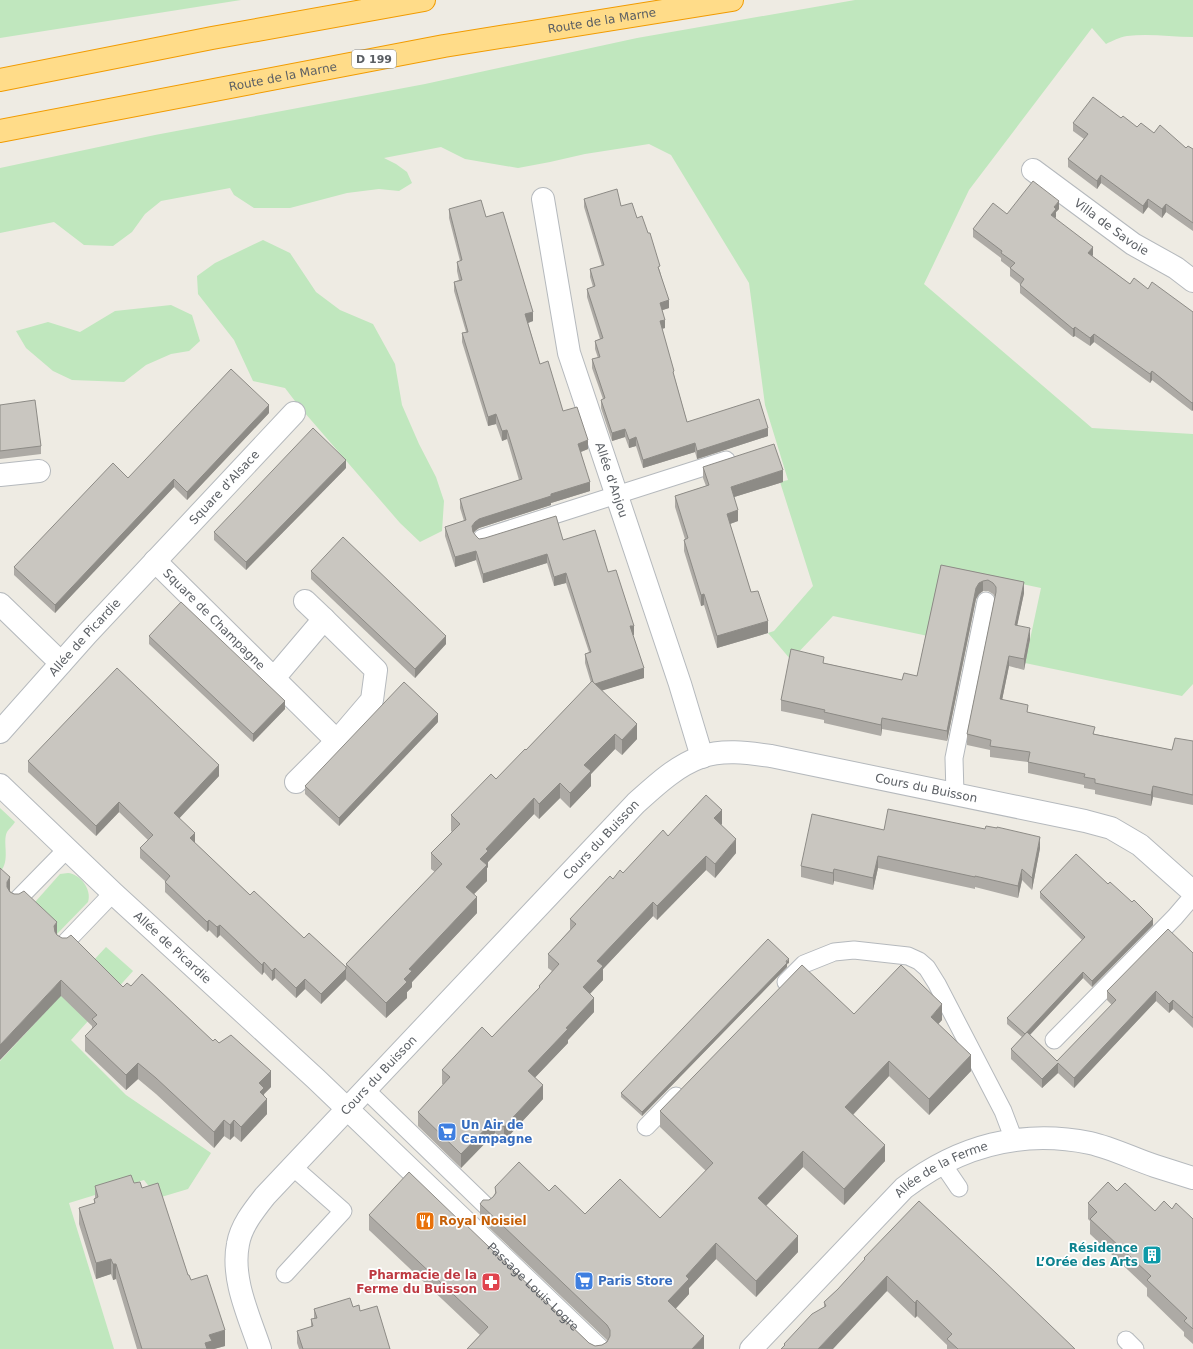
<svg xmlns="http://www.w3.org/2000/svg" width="1193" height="1349" viewBox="0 0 1193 1349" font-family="'DejaVu Sans',sans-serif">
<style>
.green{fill:#c0e7be}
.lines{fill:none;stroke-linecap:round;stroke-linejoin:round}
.lane-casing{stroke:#b5b9bd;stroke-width:19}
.street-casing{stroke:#b5b9bd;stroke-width:24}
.highway-casing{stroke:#f19b00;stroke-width:24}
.lane{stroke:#fff;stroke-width:17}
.street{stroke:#fff;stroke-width:22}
.highway{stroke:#ffdc89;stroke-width:22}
.wall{fill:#adaaa5}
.shaded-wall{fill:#8d8b86}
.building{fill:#c9c6c0;stroke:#8d8b86}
.labels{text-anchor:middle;stroke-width:3.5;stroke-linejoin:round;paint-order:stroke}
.shield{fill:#fff;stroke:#8c8f92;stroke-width:1}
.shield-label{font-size:11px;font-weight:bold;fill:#5b5f64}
.street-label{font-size:12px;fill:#5b5f64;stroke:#fff}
.shop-label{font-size:12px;font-weight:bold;fill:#366cbe;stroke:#fff;text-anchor:start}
.food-label{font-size:12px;font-weight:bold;fill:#c56008;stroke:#fff;text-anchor:start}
.culture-label{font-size:12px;font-weight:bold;fill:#0d838f;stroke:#fff;text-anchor:end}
.health-label{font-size:12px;font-weight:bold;fill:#be3a42;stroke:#fff;text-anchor:end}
</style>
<rect width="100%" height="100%" fill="#eeebe3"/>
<g class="green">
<path d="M0 0H241L0 38Z"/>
<path d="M855 0H1193V37C1171 37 1149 33 1127 36 1120 37 1112 41 1106 44L1092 28 969 190 924 284 1092 428 1193 434V684L1182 696 1025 663 1041 588 943 567 928 636 833 616 791 660 768 633 774 631 813 586 780 482 788 480 765 405 749 283 671 155 649 144 585 154 550 162 518 168 465 159 441 147 384 158 396 164 407 172 412 183 399 191 379 189 347 193 290 208H254L234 195 230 188 161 201 145 214 132 232 113 246 84 245 54 222 0 233V168L155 135 425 84 637 38Z"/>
<path d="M263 240 290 253 316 292 340 310 373 324 395 364 402 405 419 444 436 477 444 501 442 531 420 542 400 523 298 405 285 388 253 381 234 340 198 294 197 276 215 263Z"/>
<path d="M171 305 192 315 200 341 189 351 171 354 146 365 124 382 72 380 53 371 26 348 16 331 48 322 80 332 115 311Z"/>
<path d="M0 808 15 822C13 825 9 829 7 832 2 842 11 861 0 872Z"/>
<path d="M68 873C80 874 92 889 88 902L55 936 28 910 60 874Z"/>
<path d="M106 947 133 971 71 1040 126 1095 211 1153 188 1189 158 1198 144 1180 69 1203 114 1349H0V1061Z"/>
</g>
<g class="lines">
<g class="lane-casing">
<g id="lane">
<path d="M482 538 726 460"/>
<path d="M955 794 954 758 986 601"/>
<path d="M17 900 67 849"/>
<path d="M64 944 113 893"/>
<path d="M786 982 804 964 834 952 854 950 908 956 919 961 927 968 937 984 1003 1111 1014 1140"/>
<path d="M1054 1040 1175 917 1193 896"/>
<path d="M365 1089 486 1206"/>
<path d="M646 1127 676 1096"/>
<path d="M942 1163 959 1188"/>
<path d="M285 1274 343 1211 293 1167"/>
<path d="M1126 1340 1135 1349"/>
</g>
</g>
<g class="street-casing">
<g id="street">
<path id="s1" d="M1033 170 1133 244 1176 268 1193 281"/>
<path id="s2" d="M543 199 569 353 680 684 702 757"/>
<path d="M0 475 39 471"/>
<path id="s3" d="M155 561 337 741 372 700 376 670 324 619 274 678"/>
<path d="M305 601 324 619"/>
<path d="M0 604 61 663"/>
<path id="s4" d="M0 732 87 634 294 413"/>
<path d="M296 782 337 741"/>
<path id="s5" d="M0 785 113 893 316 1079 598 1349"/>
<path id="s6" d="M260 1349C249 1316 231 1279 238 1244 241 1226 254 1210 265 1196L636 803C656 785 676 766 701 757 723 749 749 753 771 756L1085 821 1111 828 1140 845 1193 892"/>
<path id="s7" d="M751 1349 904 1188C959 1146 1022 1129 1090 1143 1112 1148 1134 1159 1155 1166 1168 1170 1180 1174 1193 1178"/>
</g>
</g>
<g class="highway-casing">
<g id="highway">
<path d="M0 80 212 38 424 0"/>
<path id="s8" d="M0 131 444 46 732 0"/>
</g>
</g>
<use href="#lane" class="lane"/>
<use href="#street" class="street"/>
<use href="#highway" class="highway"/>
</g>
<g class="wall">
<path d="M1121 118 1137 127 1154 133 1186 148 1193 149V231L1166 212 1162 218 1148 207 1143 214 1101 183 1097 189 1068 167V159L1084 139 1073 131V123Z"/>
<path d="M584 199 621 206 637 218 660 271 669 308 662 310 665 328 662 329 674 375 687 422 768 436 697 459 695 452 643 468 636 446 629 448 625 437 612 441 601 408V400L603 399 592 368V359L598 358 595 349V341L600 339 587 297V289L593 287 590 277V269L602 266 584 207Z"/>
<path d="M449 209 486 217 533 321 528 323 540 364 563 411 588 449 581 452 590 491 551 503V505L479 528 475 531 473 534 476 536 479 539 563 540 608 572 634 635H633L644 678 602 690 637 739 622 755 615 749 591 774V786L570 808 560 798 539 819 534 814 488 862V867L487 868V881L474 894 477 913 412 982V987L407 992V998L386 1018 346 980V979L321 1004 305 989 296 998 275 978 272 981 264 972 262 975 220 935 217 938 209 930 207 932 165 892V881L140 858V848L148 840 119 812 96 836 28 772V761L219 776 179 818 195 843 250 895 304 938 346 967V964L435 872 431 869V853L452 832 451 831V815L496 779 526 750 591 683 585 663V654L589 652 566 583 554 586 547 563 483 583 476 560 455 567 445 536V527L464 521 460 508V499L519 480 507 439 502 441 496 424 488 426 462 342V333L466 332 454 291V282L459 280 457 271V262L460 261 449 218Z"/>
<path d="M1059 209 1056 212V217L1055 218 1093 255 1092 256 1130 284 1148 289 1193 312V410L1192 411 1152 380 1150 383 1094 342 1090 346 1075 336 1073 337 1020 293V284L1010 276V268L1001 261V258L973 237V229L1007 214Z"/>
<path d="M0 405 41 446V454L0 459Z"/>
<path d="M269 413 187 500 174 487 55 613 14 575V567L128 478Z"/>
<path d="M703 467 783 482 734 497 738 521 730 524 751 592 768 633 717 648 704 605 701 606 684 551V540L685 539 675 507V496L706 486 703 478Z"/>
<path d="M346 468 246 570 214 540V532Z"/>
<path d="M941 565 1024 582V593L1017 625 1030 639 1024 670 1009 666 1002 700 1028 713 1095 734 1172 750 1193 741V805L1153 797 1151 806 1095 794V790L1084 788V785L1028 773V762L990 757V750L967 745V734L995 597 993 594 988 591H983L979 594 976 599 947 741 882 729 881 736 824 723V720L781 711V700L824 663 902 680 917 676Z"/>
<path d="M311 571 446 644 415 678 311 579Z"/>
<path d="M149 636 285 709 253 742 149 644Z"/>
<path d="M438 722 339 826 305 794V786Z"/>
<path d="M722 824 721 825 736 853 715 878 706 870 657 920 653 916 603 969V980L590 994 594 1012 568 1040V1043L535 1077 543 1099 504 1141 495 1133 461 1168 418 1126V1112L444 1085 442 1084V1070L492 1037 539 989V986L552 971 548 968V954L570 930V919L613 879 623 873 668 836Z"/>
<path d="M884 830 1040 848 1032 890 1022 880 1018 898 975 887V889L878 868 873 890 834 881 833 885 801 877V866Z"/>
<path d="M1108 884 1153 925 1092 987 1083 978 1030 1035 1057 1061 1112 1005 1107 1000V991L1193 953V1028L1173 1009 1169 1013 1156 1001 1074 1088 1058 1073 1042 1088 1011 1059V1049L1022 1037 1007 1024V1018L1082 940 1040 898V892Z"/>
<path d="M10 891 57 922V935L123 987 131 986 213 1041 271 1087 264 1094 267 1114 241 1142 234 1136 230 1140 224 1136 214 1148 156 1094 138 1079 126 1090 85 1051V1036L92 1028V1026L61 996Z"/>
<path d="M789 963 787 964V967L642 1116 621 1097V1093Z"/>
<path d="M854 1014 942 1020 938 1024 971 1071 929 1115 889 1076 853 1115 885 1161 844 1205 803 1167 766 1206 798 1252 756 1297 716 1259 689 1288V1294L675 1309 704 1349H467L480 1335 369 1230V1215L462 1223 589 1343 595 1346 602 1345 608 1341 607 1340 480 1219V1204L489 1200 493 1197 495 1193V1187L549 1191 585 1214 660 1218 706 1171 660 1127V1111Z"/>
<path d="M134 1183 142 1188 191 1280 225 1346 214 1349H137L116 1279 113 1280 111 1274 96 1279 79 1224V1208L94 1204V1199L95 1198V1186Z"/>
<path d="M1117 1191 1155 1211 1172 1209 1193 1219V1344L1184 1336V1332L1147 1296V1288L1090 1234V1221L1088 1219V1203Z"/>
<path d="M864 1258 1075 1349H947V1345L917 1316 915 1318 887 1291 784 1346V1344L824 1308V1302L838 1289 864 1261Z"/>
<path d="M353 1307 360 1311 390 1349H299L297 1343V1331L311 1327V1319H314V1309Z"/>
</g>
<g class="shaded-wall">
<path d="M1101 175V183L1097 189V181Z"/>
<path d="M1148 199V207L1143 214V206Z"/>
<path d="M1059 201V209L1056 212V217L1051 224V215L1054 207Z"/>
<path d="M1166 204V212L1162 218V209Z"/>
<path d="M1093 247V255L1088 261V253Z"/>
<path d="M669 300V308L660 311V303Z"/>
<path d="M533 312V321L525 324V314Z"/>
<path d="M665 320V328L660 329V321Z"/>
<path d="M1075 327V336L1073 337V329Z"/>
<path d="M1094 334V342L1090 346V338Z"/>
<path d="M1152 371V380L1150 383V374Z"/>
<path d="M1193 402V410L1192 411V403Z"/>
<path d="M269 405V413L187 500V492Z"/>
<path d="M496 414V424L488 426V417Z"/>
<path d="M768 428V436L697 459V451Z"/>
<path d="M625 429V437L612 441V433Z"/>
<path d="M507 430V439L502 441V431Z"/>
<path d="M636 437V446L629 448V440Z"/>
<path d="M588 440V449L578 453V444Z"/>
<path d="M695 443V452L643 468V460Z"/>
<path d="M346 460V468L246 570V562Z"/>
<path d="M783 470V482L731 498V487Z"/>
<path d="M174 479V487L55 613V605Z"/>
<path d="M590 482V491L551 503V505L479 528 475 531 472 535V526L475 522 479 519 551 494Z"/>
<path d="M738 510V521L727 525V514Z"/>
<path d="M476 551V560L455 567V557Z"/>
<path d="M547 554V563L483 583V574Z"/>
<path d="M566 573V583L554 586V577Z"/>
<path d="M983 581V591L979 594 976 599 947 741V731L976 588 979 583Z"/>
<path d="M1024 582V593L1015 636V625Z"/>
<path d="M704 594V605L701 606V595Z"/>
<path d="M768 621V633L717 648V636Z"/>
<rect x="630" y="626" width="4" height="9"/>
<path d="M1030 628V639L1024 670V659Z"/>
<path d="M446 636V644L415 678V669Z"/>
<path d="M1009 656V666L1000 710V699Z"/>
<path d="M644 668V678L594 693V684Z"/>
<path d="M285 701V709L253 742V734Z"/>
<path d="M438 714V722L339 826V818Z"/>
<path d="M882 718V729L881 736V725Z"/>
<path d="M637 724V739L622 755V740Z"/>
<path d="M615 734V749L591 774V786L570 808V793L584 765Z"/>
<path d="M219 765V776L174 824V813Z"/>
<path d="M560 783V798L539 819V804Z"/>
<path d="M1153 786V797L1151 806V795Z"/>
<path d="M534 798V814L488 862V867L487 868V881L466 902V887L486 849Z"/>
<path d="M119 802V812L96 836V826Z"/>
<path d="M722 810V824L714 832V818Z"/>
<path d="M195 833V843L190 838Z"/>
<path d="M1040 837V848L1032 890V878Z"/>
<path d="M736 839V853L715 878V864Z"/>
<path d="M706 856V870L657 920V906Z"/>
<path d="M878 856V868L873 890V878Z"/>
<path d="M834 869V881L833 885V873Z"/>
<path d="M1022 869V880L1018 898V886Z"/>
<path d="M10 877V893L7 897V882Z"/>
<path d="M477 897V913L412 982V987L407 992V998L386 1018V1003L409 969Z"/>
<path d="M653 902V916L603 969V980L583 1001V987L597 961Z"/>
<path d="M1153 919V925L1092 987V981Z"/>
<path d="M209 920V930L207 932V922Z"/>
<path d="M57 922V937L54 942V926Z"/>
<path d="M220 925V935L217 938V927Z"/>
<path d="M789 959V963L787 964V967L642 1116V1112Z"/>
<path d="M264 962V972L262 975V965Z"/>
<path d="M275 968V978L272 981V971Z"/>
<path d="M346 969V979L321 1004V994Z"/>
<path d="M1083 972V978L1025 1040V1034Z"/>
<path d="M305 979V989L296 998V988Z"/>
<path d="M61 980V996L0 1060V1045Z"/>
<path d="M1156 991V1001L1074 1088V1078Z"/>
<path d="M594 998V1012L568 1040V1043L528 1085V1071L566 1028Z"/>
<path d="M1173 1000V1009L1169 1013V1004Z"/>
<path d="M942 1004V1020L931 1032V1017Z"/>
<path d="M971 1055V1071L929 1115V1099Z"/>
<path d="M889 1061V1076L845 1123V1107Z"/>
<path d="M138 1063V1079L126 1090V1075Z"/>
<path d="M1058 1063V1073L1042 1088V1079Z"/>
<path d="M271 1071V1087L264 1094V1102L267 1099V1114L241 1142V1127L259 1083Z"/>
<path d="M543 1085V1099L504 1141V1127Z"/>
<path d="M495 1119V1133L461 1168V1154Z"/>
<path d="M224 1120V1136L214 1148V1132Z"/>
<path d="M234 1120V1136L230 1140V1125Z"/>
<path d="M885 1145V1161L844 1205V1189Z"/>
<path d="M803 1151V1167L758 1214V1198Z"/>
<path d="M798 1236V1252L756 1297V1281Z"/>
<path d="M716 1243V1259L689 1288V1294L668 1317V1301L686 1276Z"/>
<path d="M111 1259V1274L96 1279V1263Z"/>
<path d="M113 1264H116V1279L113 1280Z"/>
<path d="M887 1276V1291L833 1349H818Z"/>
<path d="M917 1300V1316L915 1318V1303Z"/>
<path d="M225 1330V1346L214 1349H205V1343L209 1335Z"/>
<path d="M704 1336V1349H692Z"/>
</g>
<g class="building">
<path d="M1093 97 1121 118 1123 116 1137 127 1141 123 1154 133 1160 125 1186 148 1188 146 1193 149V223L1166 204 1162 209 1148 199 1143 206 1101 175 1097 181 1068 159 1088 134 1073 123Z"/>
<path d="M1033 181 1059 201 1054 207 1056 209 1051 215 1093 247 1088 253 1130 284 1134 278 1148 289 1152 282 1193 312V402L1192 403 1152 371 1150 374 1094 334 1090 338 1075 327 1073 329 1020 285 1024 279 1010 268 1015 263 1001 253 1002 251 973 229 993 203 1007 214Z"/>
<path d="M617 189 621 206 632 203 637 218 642 216 648 233H650L660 266 658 267 669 300 660 303 665 320 660 321 674 371 673 372 687 422 759 399 768 428 697 451 695 443 643 460 636 437 629 440 625 429 612 433 601 400 605 398 592 359 600 357 595 341 603 338 587 289 595 286 590 269 604 265 584 199Z"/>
<path d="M481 200 486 217 503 212 533 312 525 314 540 364 548 361 563 411 577 407 588 440 578 444 590 482 551 494V496L479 519 475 522 472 526 473 532 476 536 479 539 485 538 556 516 563 540 595 530 608 572 616 570 634 626H630L644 668 595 684 593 682 585 654 591 652 566 573 554 577 547 554 483 574 476 551 455 557 445 527 466 520 460 499 522 479 507 430 502 431 496 414 488 417 462 333 468 332 454 282 462 280 457 262 462 260 449 209Z"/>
<path d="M231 369 269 405 187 492 174 479 55 605 14 567 113 463 128 478Z"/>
<path d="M35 400 41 446 0 451V405Z"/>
<path d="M313 428 346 460 246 562 214 532Z"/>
<path d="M774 444 783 470 731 487 738 510 727 514 751 592 758 591 768 621 717 636 704 594 701 595 684 540 688 538 675 496 709 485 703 467Z"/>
<path d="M343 537 446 636 415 669 311 571Z"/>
<path d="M941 565 1024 582 1015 625 1030 628 1024 659 1009 656 1000 699 1028 705 1027 712 1095 727 1093 734 1172 750 1175 738 1193 741V795L1153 786 1151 795 1095 783V779L1084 777 1085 774 1028 762 1030 752 990 746 991 740 967 734 996 592V587L993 583 988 580 983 581 979 583 976 588 947 731 882 718 881 725 824 712 825 710 781 700 791 649 824 657 823 663 902 680 904 673 917 676Z"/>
<path d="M181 602 285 701 253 734 149 636Z"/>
<path d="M117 668 219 765 174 813 195 833 190 838 250 895 254 891 304 938 309 933 346 967V969L321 994 305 979 296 988 275 968 272 971 264 962 262 965 220 925 217 927 209 920 207 922 165 882 170 876 140 848 153 835 119 802 96 826 28 761Z"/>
<path d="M592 681 637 724 622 740 615 734 584 765 591 771 570 793 560 783 539 804 534 798 486 849 488 851 480 859 487 865 466 887 477 897 409 969 412 971 404 979 407 982 386 1003 346 964 442 864 431 853 460 824 451 815 491 774 496 779 525 749 526 750Z"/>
<path d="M404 682 438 714 339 818 305 786Z"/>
<path d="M706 795 722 810 714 818 736 839 715 864 706 856 657 906 653 902 597 961 603 966 583 987 594 998 566 1028 568 1029 528 1071 543 1085 504 1127 495 1119 461 1154 418 1112 450 1077 442 1070 482 1027 492 1037 540 987 539 986 559 964 548 954 576 924 570 919 610 876 613 879 620 870 623 873 663 830 668 836Z"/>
<path d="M888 809 985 829 986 826 997 828V827L1040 837 1032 878 1022 869 1018 886 975 876V877L878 856 873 878 834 869 833 873 801 866 812 814 884 830Z"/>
<path d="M1076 854 1108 884 1110 882 1132 902 1134 900 1153 919 1092 981 1083 972 1025 1034 1007 1018 1085 937 1040 892Z"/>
<path d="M0 868 10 877 7 882V887L10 892 14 894H19L24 891 57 922 54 926 55 932 57 935 62 938H67L71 935 123 987 127 983 131 986 142 974 213 1041 215 1039 219 1043 231 1035 271 1071 259 1083 264 1088 260 1092 267 1099 241 1127 234 1120 230 1125 224 1120 214 1132 156 1078 138 1063 126 1075 85 1036 97 1024 92 1019 97 1015 61 980 0 1045Z"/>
<path d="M1168 929 1193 953V1018L1173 1000 1169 1004 1156 991 1074 1078 1058 1063 1042 1079 1011 1049 1027 1032 1057 1061 1116 1000 1107 991Z"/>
<path d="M768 939 789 959 786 961 787 963 642 1112 621 1093Z"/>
<path d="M802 965 854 1014 901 965 942 1004 931 1017 971 1055 929 1099 889 1061 845 1107 885 1145 844 1189 803 1151 758 1198 798 1236 756 1281 716 1243 686 1276 689 1279 668 1301 704 1336 692 1349H467L488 1327 369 1215 409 1172 462 1223 463 1222 589 1343 595 1346 602 1345 607 1342 610 1336V1330L607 1325 480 1204 483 1200H489L493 1197 496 1193 495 1187 519 1162 549 1191 555 1185 585 1214 620 1179 660 1218 713 1163 660 1111Z"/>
<path d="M131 1175 134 1183 140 1182 142 1188 158 1183 188 1275H189L191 1280 207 1275 225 1330 209 1335 212 1341 205 1343 207 1349H142L116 1264H113L111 1259 96 1263 79 1208 95 1203 94 1199 98 1197 95 1186Z"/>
<path d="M1108 1182 1117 1191 1125 1183 1155 1211 1164 1201 1172 1209 1176 1203 1193 1219V1329L1184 1321 1187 1318 1147 1280 1151 1276 1090 1219 1097 1212 1088 1203Z"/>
<path d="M919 1201 996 1273 1075 1349H958L947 1339 952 1334 917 1300 915 1303 887 1276 818 1349H781L785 1345 784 1344 812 1314 826 1306 824 1302 838 1289 865 1259 864 1258Z"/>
<path d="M350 1298 353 1307 359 1305 360 1311 377 1306 390 1349H303L297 1331 313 1326 311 1319 317 1318 314 1309Z"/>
</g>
<defs>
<g id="supermarket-square" transform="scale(1)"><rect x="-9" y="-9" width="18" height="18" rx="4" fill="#3f7fe0" stroke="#fff"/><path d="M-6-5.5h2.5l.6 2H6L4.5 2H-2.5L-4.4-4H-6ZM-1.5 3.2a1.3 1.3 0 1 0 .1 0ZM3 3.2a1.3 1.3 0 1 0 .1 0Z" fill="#fff"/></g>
<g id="restaurant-square" transform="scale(1)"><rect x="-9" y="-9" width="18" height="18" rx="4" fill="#e8710a" stroke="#fff"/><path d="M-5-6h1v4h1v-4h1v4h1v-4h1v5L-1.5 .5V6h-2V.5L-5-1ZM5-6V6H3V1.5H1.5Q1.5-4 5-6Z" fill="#fff"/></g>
<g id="building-square" transform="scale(1)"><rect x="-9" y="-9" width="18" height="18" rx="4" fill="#0f9aa8" stroke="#fff"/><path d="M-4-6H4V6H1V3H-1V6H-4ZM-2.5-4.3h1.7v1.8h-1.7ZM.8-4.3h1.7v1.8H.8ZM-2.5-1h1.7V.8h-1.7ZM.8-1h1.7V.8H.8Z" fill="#fff"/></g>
<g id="pharmacy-square" transform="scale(1)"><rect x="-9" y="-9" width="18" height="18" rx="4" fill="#e0444e" stroke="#fff"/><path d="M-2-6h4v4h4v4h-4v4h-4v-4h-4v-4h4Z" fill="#fff"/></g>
</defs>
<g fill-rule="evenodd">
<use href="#supermarket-square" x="447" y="1132"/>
<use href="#restaurant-square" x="425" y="1221"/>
<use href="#building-square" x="1152" y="1255"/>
<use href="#supermarket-square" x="584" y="1281"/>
<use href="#pharmacy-square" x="491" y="1282"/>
</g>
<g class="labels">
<rect class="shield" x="352" y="50" width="44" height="18" rx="3"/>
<g class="shield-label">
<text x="374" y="63">D 199</text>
</g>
<g class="street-label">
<text dy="4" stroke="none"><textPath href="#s8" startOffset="612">Route de la Marne</textPath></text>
<text dy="4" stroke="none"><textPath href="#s8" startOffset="288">Route de la Marne</textPath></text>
<text dy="4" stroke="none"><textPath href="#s1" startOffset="97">Villa de Savoie</textPath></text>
<text dy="4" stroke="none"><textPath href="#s2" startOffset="290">Allée d'Anjou</textPath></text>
<text dy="4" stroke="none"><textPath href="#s4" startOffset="332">Square d'Alsace</textPath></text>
<text dy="4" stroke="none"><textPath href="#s3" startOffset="83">Square de Champagne</textPath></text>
<text dy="4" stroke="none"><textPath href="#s4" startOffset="127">Allée de Picardie</textPath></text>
<text dy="4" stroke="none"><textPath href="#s6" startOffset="1014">Cours du Buisson</textPath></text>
<text dy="4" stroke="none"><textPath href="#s6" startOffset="654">Cours du Buisson</textPath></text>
<text dy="4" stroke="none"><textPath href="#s5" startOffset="237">Allée de Picardie</textPath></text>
<text dy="4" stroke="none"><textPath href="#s6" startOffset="330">Cours du Buisson</textPath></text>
<text dy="4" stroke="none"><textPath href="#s7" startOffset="264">Allée de la Ferme</textPath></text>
<text dy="4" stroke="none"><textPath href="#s5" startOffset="732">Passage Louis Logre</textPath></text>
</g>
<g class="shop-label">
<text x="461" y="1129">Un Air de<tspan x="461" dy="14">Campagne</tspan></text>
<text x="598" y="1285">Paris Store</text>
</g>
<g class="food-label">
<text x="439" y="1225">Royal Noisiel</text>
</g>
<g class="culture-label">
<text x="1138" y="1252">Résidence<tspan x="1138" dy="14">L’Orée des Arts</tspan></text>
</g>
<g class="health-label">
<text x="477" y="1279">Pharmacie de la<tspan x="477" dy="14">Ferme du Buisson</tspan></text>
</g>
</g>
</svg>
